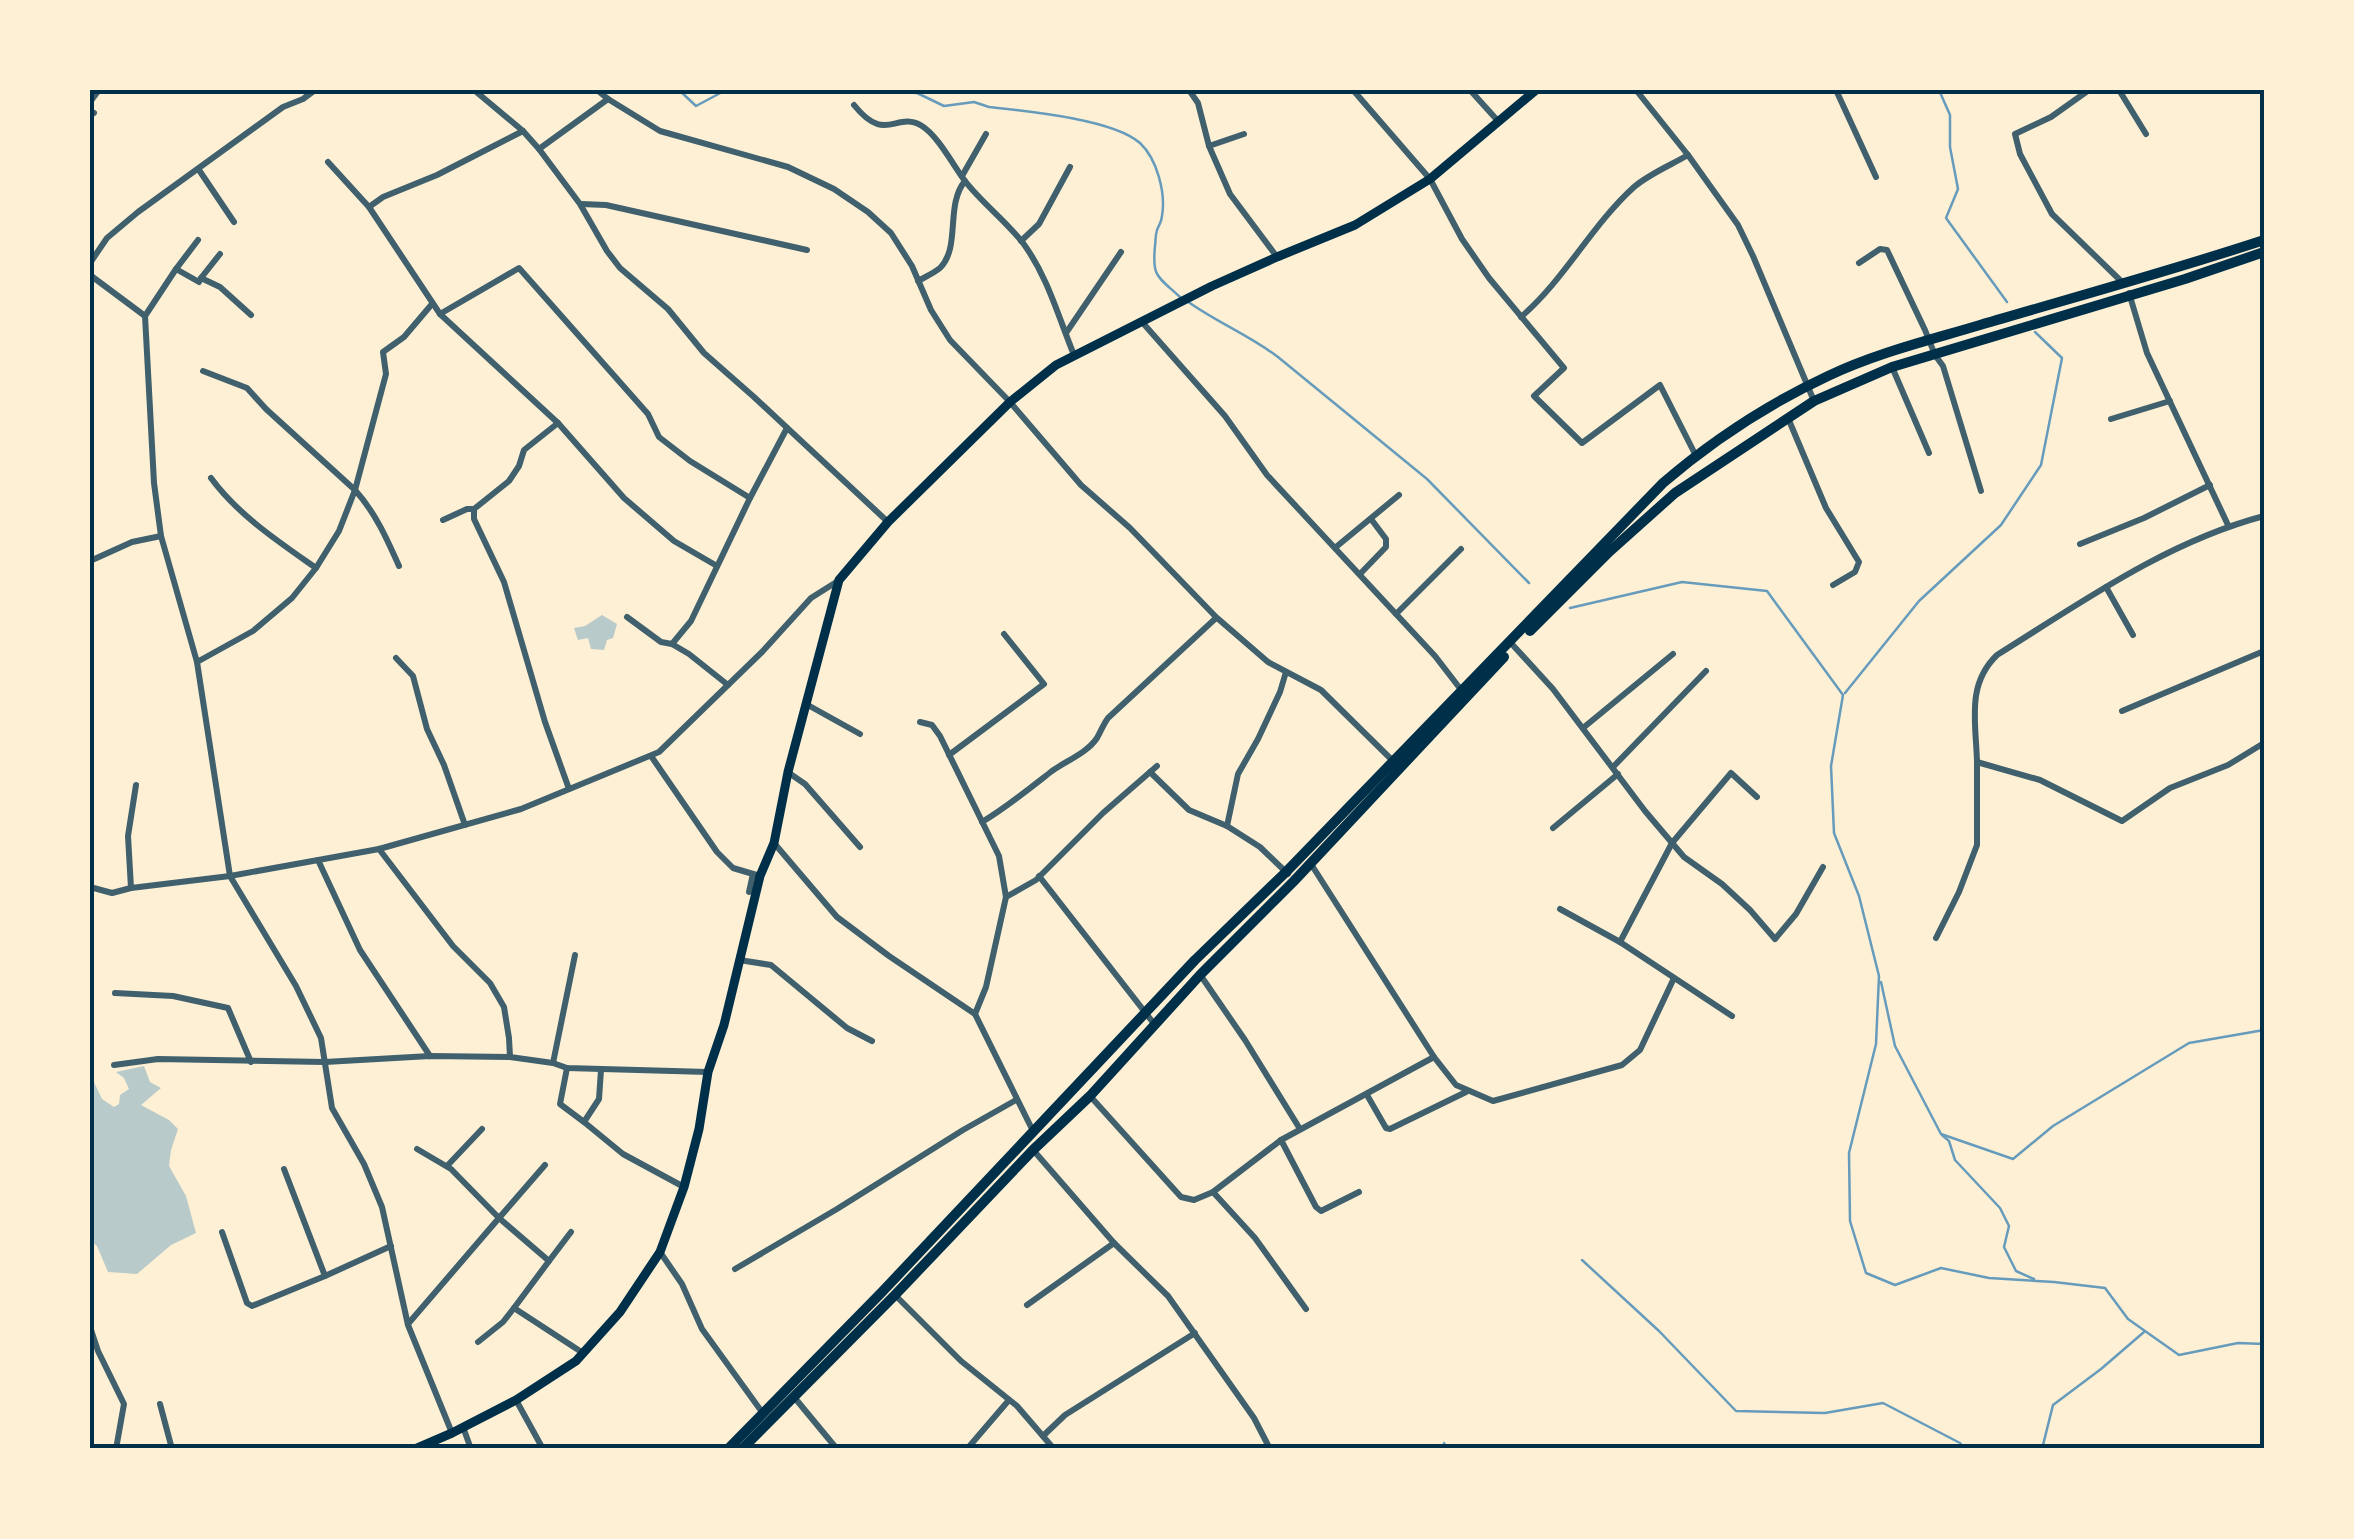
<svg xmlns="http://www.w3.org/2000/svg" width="2354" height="1539" viewBox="0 0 2354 1539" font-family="Quicksand,sans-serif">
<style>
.green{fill:#b9caca}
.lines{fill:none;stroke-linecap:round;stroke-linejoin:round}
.stream{stroke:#669bbc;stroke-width:2.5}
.minor{stroke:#3f606c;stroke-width:6}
.secondary{stroke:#003049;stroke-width:9}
.trunk{stroke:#003049;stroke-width:10}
.neatline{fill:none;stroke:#003049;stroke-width:4}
</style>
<rect width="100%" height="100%" fill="#fdf0d5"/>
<g class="green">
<path d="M602 615 617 624 613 638 607 640 604 650 591 649 588 638 578 640 574 628 585 626Z"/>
<path d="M144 1066 150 1082 161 1088 141 1105 169 1120 178 1129 171 1150 169 1166 186 1196 196 1233 171 1245 137 1274 108 1272 97 1246 90 1240V1078H92L102 1099 114 1107 119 1104 120 1095 129 1089 124 1078 116 1072Z"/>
</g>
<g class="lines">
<g class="stream">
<path d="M679 90 696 106 726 90"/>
<path d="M798 90H815"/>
<path d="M858 90 917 93 944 106 974 102 989 107C1026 111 1113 119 1140 143 1157 159 1166 193 1162 216 1161 224 1160 222 1157 230 1155 237 1156 238 1155 246 1152 277 1157 276 1180 297"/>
<path d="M1939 90 1950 115V147L1958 189 1946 218 2007 302"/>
<path d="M1187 301C1216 322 1249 335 1278 357L1427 479 1529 583"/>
<path d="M1570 608 1682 582 1767 591 1843 695 1831 766 1834 833 1859 896 1879 976 1876 1044 1849 1153 1850 1221 1866 1273 1895 1285 1941 1268 1989 1278 2054 1282 2105 1288 2128 1319 2179 1355 2238 1343 2264 1344"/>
<path d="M1845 693 1919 601 2001 525 2041 465 2062 358 2035 332"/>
<path d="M1881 982 1895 1046 1941 1134 2013 1159 2053 1126 2189 1043 2264 1030"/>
<path d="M1942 1135 1949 1141 1955 1160 2000 1208 2009 1226 2004 1247 2016 1271 2034 1279"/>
<path d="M1582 1260 1659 1331 1736 1411 1825 1413 1883 1403 1960 1443 1964 1449"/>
<path d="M1444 1443 1447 1449"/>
<path d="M2042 1449 2053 1405 2101 1369 2144 1332"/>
</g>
<g class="minor">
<path d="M474 90 523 131 539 149 580 204 607 251 620 268 668 309 704 353 754 397 888 522"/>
<path d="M597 90 608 99 660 131 788 167 834 189 868 212 891 233 912 266 931 310 950 340 1010 402 1081 485 1130 528 1216 617 1268 662 1321 690 1396 764"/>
<path d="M1189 90 1198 103 1209 146 1230 194 1277 257"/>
<path d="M1353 90 1430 179 1462 239 1489 278 1564 368 1534 396 1582 443 1660 385 1695 454"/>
<path d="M1470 90 1498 121"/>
<path d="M1636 90 1688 155 1738 225 1753 256 1814 401"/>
<path d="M1836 90 1876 177"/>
<path d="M2089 90 2051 117 2015 134 2020 154 2052 214 2122 282"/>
<path d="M2119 90 2146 134"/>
<path d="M90 102 99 90"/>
<path d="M854 105C886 145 896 110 922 126 938 136 953 165 965 181 982 203 1005 220 1023 243 1048 277 1058 316 1074 355"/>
<path d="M90 111 94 113"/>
<path d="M1209 146 1244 134"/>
<path d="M539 149 608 99"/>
<path d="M328 162 369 207 440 314 558 423 624 498 674 541 717 566"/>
<path d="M199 170 234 222"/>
<path d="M962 176 986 134"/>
<path d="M581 204 606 205 807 250"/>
<path d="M369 207 383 197 437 175 523 131"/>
<path d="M1021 241 1039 224 1070 167"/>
<path d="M90 263 107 238 138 212 283 107 303 99 315 90"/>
<path d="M1859 263 1880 249 1887 250 1925 330 1935 355 1943 366 1981 491"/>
<path d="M176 269 198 240"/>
<path d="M90 275 145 316 154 483 161 536 197 662 230 876 296 986 321 1038 332 1108 364 1164 382 1207 408 1325 452 1433"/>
<path d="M201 278 220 254"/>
<path d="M918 281C925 277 934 273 940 268 961 247 945 205 965 181"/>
<path d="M2129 293 2147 353 2228 525"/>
<path d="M440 314 519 268 648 414 659 437 690 461 750 498"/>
<path d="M145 316 176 269 199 282 201 278 220 287 251 315"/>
<path d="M1521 317C1565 279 1591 226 1634 187 1649 174 1671 165 1688 155"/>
<path d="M1142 322 1225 416 1267 475 1435 656 1462 691"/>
<path d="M1066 333 1121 252"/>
<path d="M1892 367 1929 453"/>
<path d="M203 371 247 388 266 409 355 490C375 512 387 539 399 566"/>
<path d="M1788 418 1826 508 1859 562 1855 572 1833 585"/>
<path d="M2111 419 2170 401"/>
<path d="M558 423 524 450 519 466 509 481 474 509V519L504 582 545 722 569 789"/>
<path d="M211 478C238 515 279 542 316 568"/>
<path d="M2264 516C2166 542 2082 602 1997 655 1966 685 1976 722 1977 762L2040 780 2122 821 2170 788 2228 765 2264 743"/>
<path d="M443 520 467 509H474"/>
<path d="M2080 544 2144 518 2210 485"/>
<path d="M1336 547 1399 495"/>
<path d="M90 561 132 542 161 536"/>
<path d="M1360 574 1386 547V539L1371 519"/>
<path d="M2106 587 2133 635"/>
<path d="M1396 614 1461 549"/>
<path d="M627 617 661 642 672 644 689 654 728 685"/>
<path d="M1510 642 1553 689 1645 811 1684 857 1722 884 1750 910 1775 939 1796 914 1823 867"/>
<path d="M672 644 691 621 750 498 787 428"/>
<path d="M396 658 413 676 427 729 444 765 465 825"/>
<path d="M197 662 253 631 292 598 316 568 339 531 355 490 386 374 383 352 404 337 432 304"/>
<path d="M806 704 860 734"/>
<path d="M2122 711 2264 651"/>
<path d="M920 722 932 725 940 736 999 856 1006 897 986 987 975 1014 1033 1131"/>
<path d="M1583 728 1673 654"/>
<path d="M949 755 1044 684 1004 634"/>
<path d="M651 756 717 852 733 868 760 876"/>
<path d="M1613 767 1706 671"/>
<path d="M1150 772 1189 810 1227 826 1260 847 1288 874"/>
<path d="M789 773 805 784 860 847"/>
<path d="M982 822C1007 807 1029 789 1052 771 1066 761 1087 753 1097 738 1101 731 1103 725 1108 718L1216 618"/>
<path d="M1227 826 1238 774 1258 739 1280 692 1286 672"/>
<path d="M1553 828 1618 774"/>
<path d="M774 843 837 917 889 956 975 1014"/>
<path d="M379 849 453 946 490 983 504 1007 509 1038 510 1057"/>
<path d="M318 860 360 950 430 1056"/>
<path d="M1311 864 1434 1057 1456 1085 1493 1101 1622 1065 1640 1050 1674 978"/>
<path d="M1039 876 1155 1025"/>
<path d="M90 887 112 893 131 888 230 876 379 849 521 809 659 752 762 652 811 598 838 581"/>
<path d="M131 888 128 836 136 785"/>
<path d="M749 892 753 874"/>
<path d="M1006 897 1036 880 1103 813 1157 766"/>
<path d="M1560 909 1620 942"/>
<path d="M1936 938 1959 892 1977 845V762"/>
<path d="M739 960 771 965 847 1028 872 1041"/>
<path d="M1201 976 1245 1040 1300 1129"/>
<path d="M115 993 173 996 228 1008 251 1062"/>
<path d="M1732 1016 1620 942 1672 843 1731 773 1757 797"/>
<path d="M553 1063 575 955"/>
<path d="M114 1065 158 1059 325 1062 430 1056 510 1057 553 1063 567 1068 708 1072"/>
<path d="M567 1068 560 1104 584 1122 599 1099 601 1070"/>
<path d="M1367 1095 1386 1128 1390 1129 1466 1092"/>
<path d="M1090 1096 1181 1197 1194 1200 1213 1192 1281 1140 1434 1057"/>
<path d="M584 1122 623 1154 684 1187"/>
<path d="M1281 1140 1316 1207 1321 1211 1359 1192"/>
<path d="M1034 1151 1114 1243 1168 1296 1254 1418 1270 1449"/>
<path d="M545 1165 499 1218 549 1261 514 1308 583 1353"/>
<path d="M447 1166 482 1129"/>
<path d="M284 1169 325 1276 391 1246"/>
<path d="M1213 1192 1255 1238 1306 1309"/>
<path d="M222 1232 247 1303 252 1306 325 1276"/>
<path d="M660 1252 682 1284 702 1329 762 1412"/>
<path d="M549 1261 571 1232"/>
<path d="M735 1269 837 1209 963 1130 1016 1100"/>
<path d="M895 1295 961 1361 1017 1406 1054 1449"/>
<path d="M1027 1305 1114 1243"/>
<path d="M408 1324 499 1218 451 1169 417 1149"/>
<path d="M90 1327 98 1351 124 1404 116 1449"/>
<path d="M478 1342 503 1322 514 1308"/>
<path d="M794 1397 837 1449"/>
<path d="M516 1400 543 1449"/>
<path d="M160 1404 172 1449"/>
<path d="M463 1427 471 1449"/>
<path d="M1043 1436 1065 1415 1195 1333"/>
<path d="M967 1449 1009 1400"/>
</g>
<path class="secondary" d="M415 1449 452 1433 516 1400 576 1361 620 1312 660 1252 684 1187 699 1129 708 1072 724 1025 760 876 774 843 788 772 839 580 888 522 1010 402 1056 365 1212 286 1277 257 1355 225 1430 179 1536 90"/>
<g class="trunk">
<path d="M1530 631 1609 552 1675 493 1814 401 1892 367 2185 279 2264 252"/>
<path d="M728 1449 882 1292 1195 960 1286 872 1663 483C1713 440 1768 404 1828 376 1876 353 1930 340 1980 325 2075 297 2170 271 2264 240"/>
<path d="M742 1449 895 1295 1033 1150 1090 1096 1200 975 1294 881 1504 657"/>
</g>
</g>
<rect width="2354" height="1539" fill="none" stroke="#fdf0d5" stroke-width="185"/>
<rect x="92" y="92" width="2170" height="1354" class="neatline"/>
</svg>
